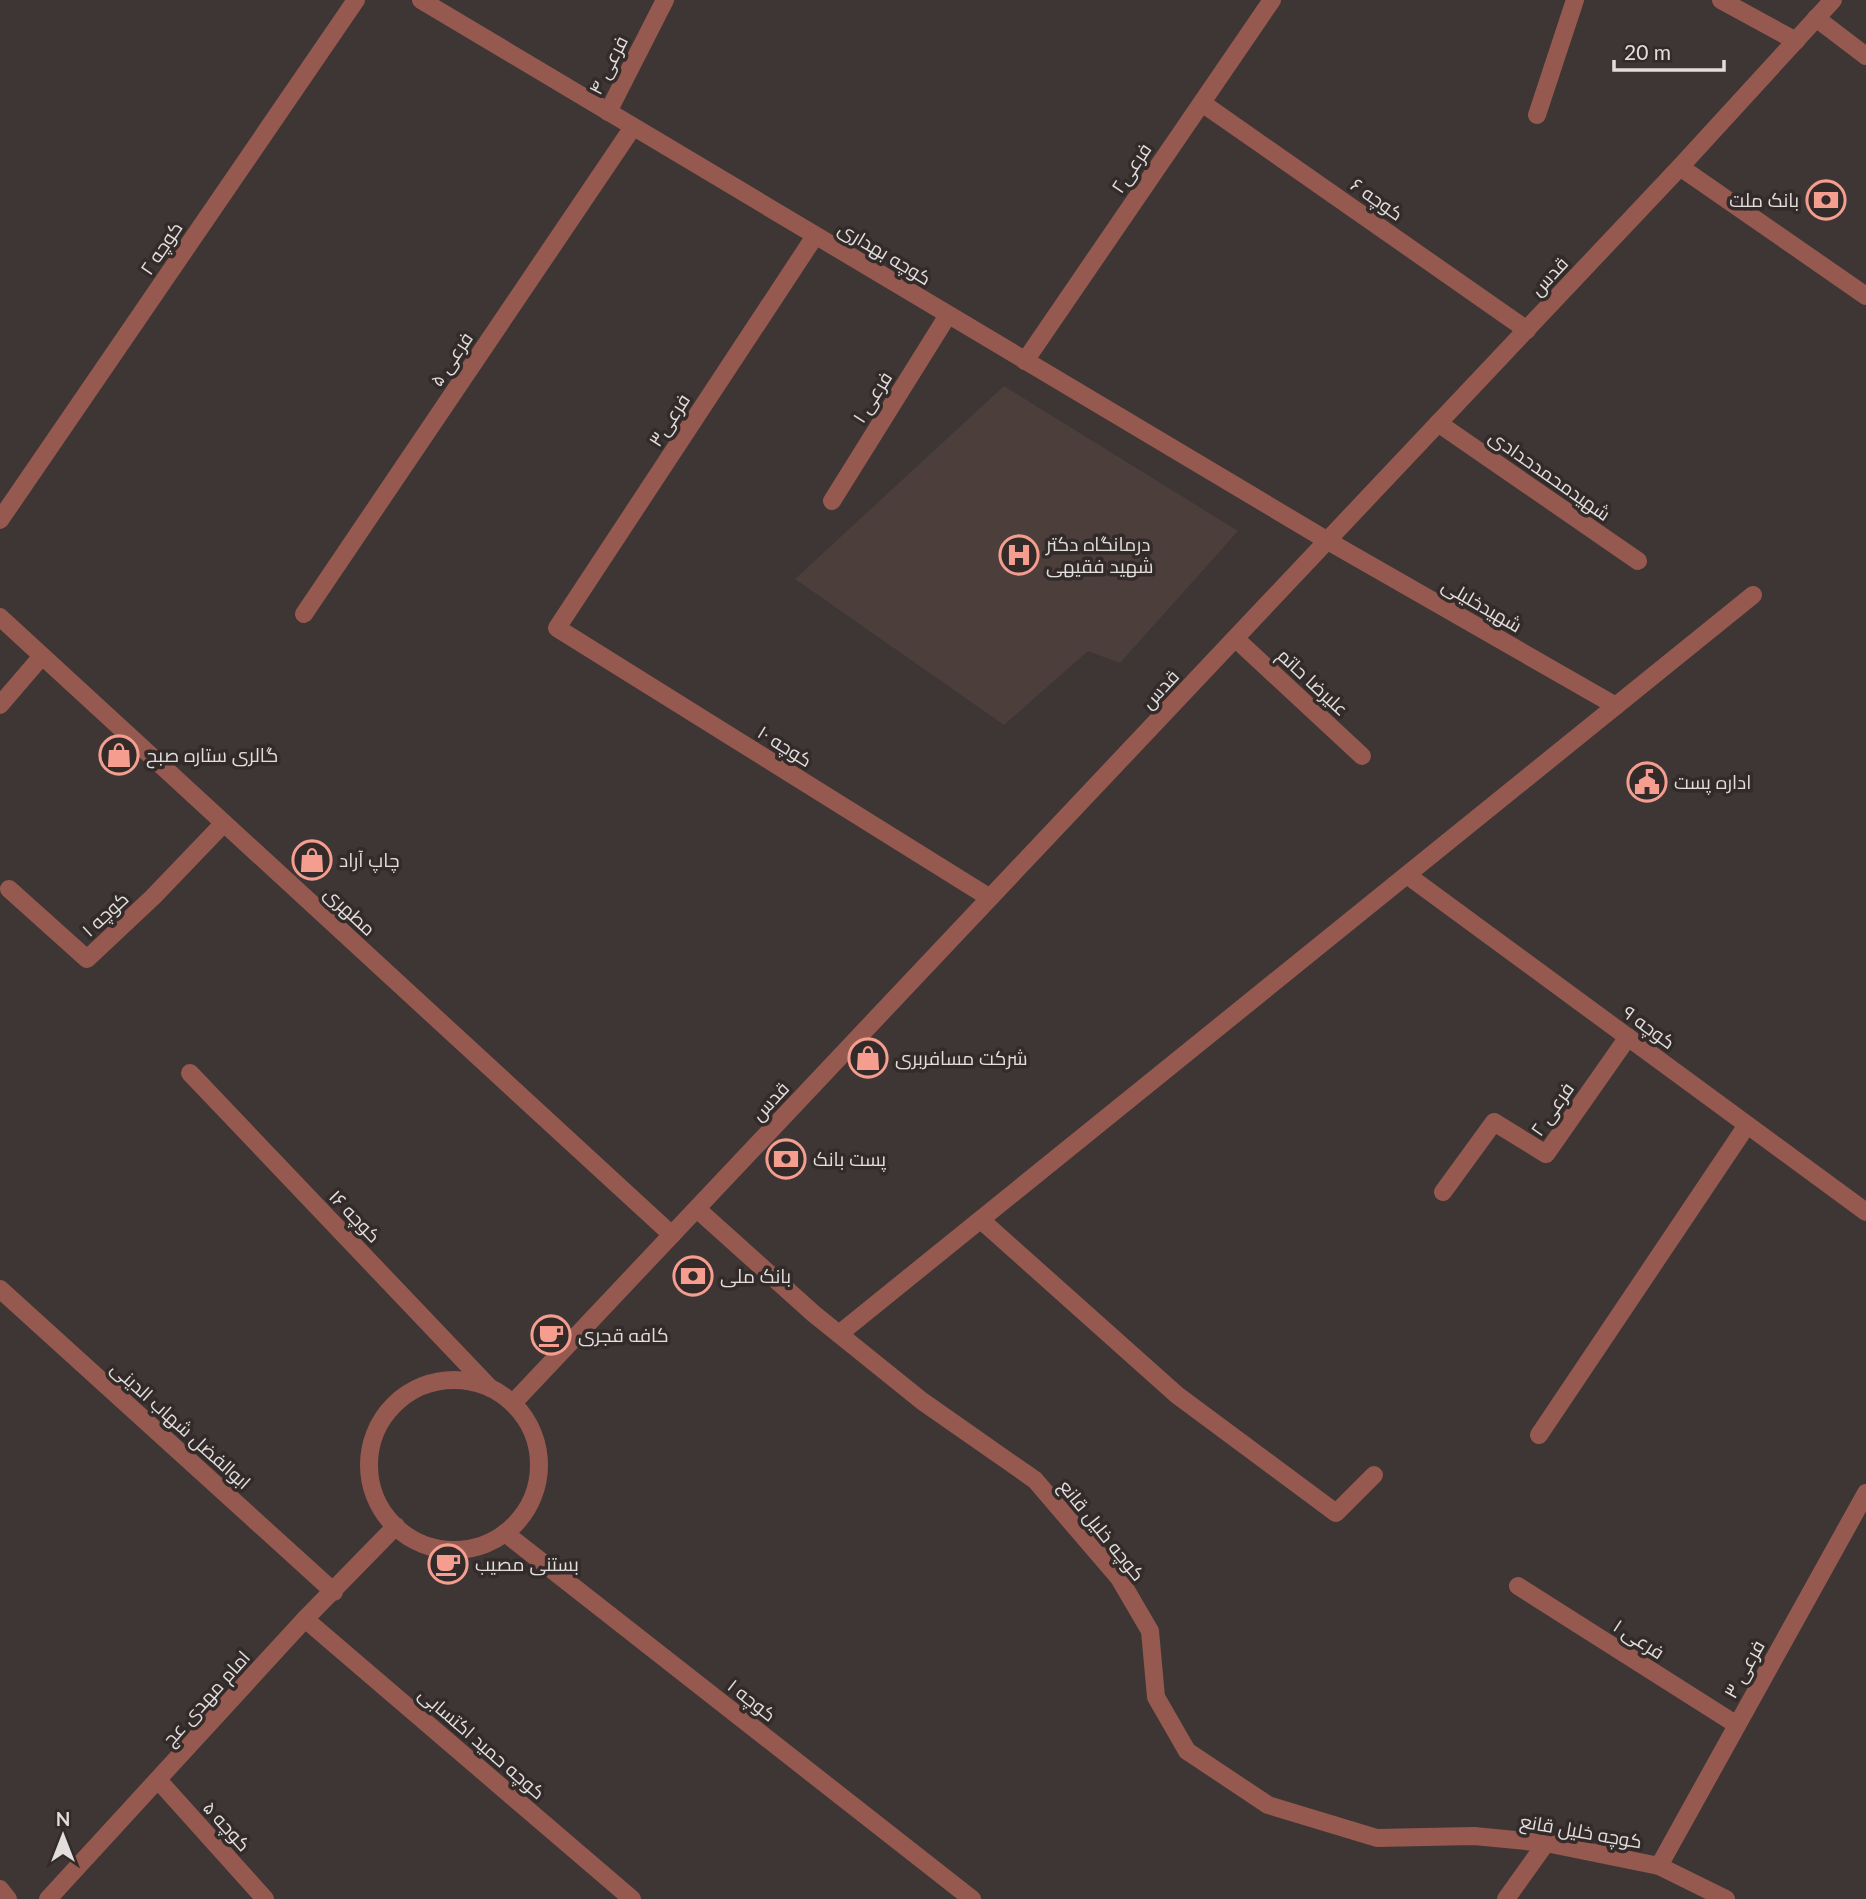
<svg xmlns="http://www.w3.org/2000/svg" width="1866" height="1899" viewBox="0 0 1866 1899" font-family="Lato,Cairo,sans-serif">
<style>
.built{fill:#4c3e3b}
.lines{fill:none;stroke-linecap:round;stroke-linejoin:round}
.minor{stroke:#96594f;stroke-width:18}
.labels{text-anchor:middle;stroke-width:7;stroke-linejoin:round;paint-order:stroke}
.street-label{font-size:19px;fill:#e2dedd;stroke:#322b2a}
.poi-label{font-size:19px;fill:#e2dedd;stroke:#322b2a;text-anchor:start}
</style>
<rect width="100%" height="100%" fill="#3d3634"/>
<path class="built" d="M1004 386 1238 531 1120 663 1088 651 1004 725 795 579Z"/>
<g class="lines">
<g class="minor">
<path d="M421 0 1328 541 1616 706"/>
<path d="M1721 0 1796 41"/>
<path d="M1816 18 1866 56"/>
<path d="M1202 103 1527 330"/>
<path d="M608 112 665 0"/>
<path d="M1537 115 1575 0"/>
<path d="M1680 167 1866 296"/>
<path d="M815 236 557 628 990 898"/>
<path d="M1025 361 1272 0"/>
<path d="M1438 423 1638 561"/>
<path d="M832 501 948 315"/>
<path d="M0 520 356 0"/>
<path d="M304 614 633 127"/>
<path d="M0 617 672 1235"/>
<path d="M1236 639 1362 756"/>
<path d="M0 705 42 656"/>
<path d="M1407 875 1866 1212"/>
<path d="M9 889 87 959 153 897 224 823"/>
<path d="M190 1073 490 1388"/>
<path d="M1443 1192 1494 1122 1546 1154 1628 1037"/>
<path d="M697 1209 814 1314 922 1401 1035 1480 1119 1578 1150 1631 1156 1697 1187 1751 1268 1805 1377 1838 1474 1836 1546 1843 1659 1866 1726 1899"/>
<path d="M981 1220 1177 1395 1336 1513 1374 1475"/>
<path d="M0 1289 334 1592"/>
<path d="M839 1334 1753 595"/>
<circle cx="454" cy="1465" r="85"/>
<path d="M513 1403 1680 167 1833 0"/>
<path d="M1539 1435 1747 1125"/>
<path d="M505 1533 972 1899"/>
<path d="M1518 1586 1737 1725"/>
<path d="M305 1619 632 1899"/>
<path d="M159 1781 265 1899"/>
<path d="M1659 1866 1866 1493"/>
<path d="M0 1889 8 1899"/>
<path d="M48 1899 305 1619 396 1526"/>
<path d="M1506 1899 1546 1843"/>
</g>
</g>
<defs>
<g id="bank-ring" transform="scale(2.0125)"><circle r="9.5" fill="#322b2a" stroke="#f59d8f" stroke-width="1.5"/><path d="M-6-4H6V4H-6ZM0-2.3a2.3 2.3 0 1 0 0 4.6a2.3 2.3 0 1 0 0-4.6Z" fill="#f59d8f"/></g>
<g id="hospital-ring" transform="scale(2.0125)"><circle r="9.5" fill="#322b2a" stroke="#f59d8f" stroke-width="1.5"/><path d="M-5-5h3v3.5h4V-5h3V5h-3V1.5h-4V5h-3Z" fill="#f59d8f"/></g>
<g id="shop-ring" transform="scale(2.0125)"><circle r="9.5" fill="#322b2a" stroke="#f59d8f" stroke-width="1.5"/><path d="M-5-2.5h2.3a2.7 3.5 0 0 1 5.4 0H5L5.5 6h-11ZM-1.5-2.5h3a1.5 2.3 0 0 0-3 0Z" fill="#f59d8f"/></g>
<g id="civic-ring" transform="scale(2.0125)"><circle r="9.5" fill="#322b2a" stroke="#f59d8f" stroke-width="1.5"/><path d="M-.6-6.5H3V-4.5H.6V-3L4-1V1h2V6H-6V1h2V-1L-.6-3ZM-1.2 2.5V6h2.4V2.5Z" fill="#f59d8f"/></g>
<g id="cafe-ring" transform="scale(2.0125)"><circle r="9.5" fill="#322b2a" stroke="#f59d8f" stroke-width="1.5"/><path d="M-5.5-4.5H6V0H3Q3 3.5 0 3.5H-2.5Q-5.5 3.5-5.5 0ZM3-3.2v2h1.7v-2ZM-6 4.5H4V6H-6Z" fill="#f59d8f"/></g>
</defs>
<g fill-rule="evenodd">
<use href="#bank-ring" x="1826" y="200"/>
<use href="#hospital-ring" x="1019" y="555"/>
<use href="#shop-ring" x="119" y="755"/>
<use href="#civic-ring" x="1647" y="782"/>
<use href="#shop-ring" x="312" y="860"/>
<use href="#shop-ring" x="868" y="1058"/>
<use href="#bank-ring" x="786" y="1159"/>
<use href="#bank-ring" x="693" y="1276"/>
<use href="#cafe-ring" x="551" y="1335"/>
<use href="#cafe-ring" x="448" y="1564"/>
</g>
<g class="labels">
<g class="street-label">
<text transform="translate(608 65) rotate(-63)" y="7">فرعی ۴</text>
<text transform="translate(1131 168) rotate(-56)" y="7">فرعی۲</text>
<text transform="translate(1377 199) rotate(35)" y="7">کوچه ۶</text>
<text transform="translate(161 248) rotate(-56)" y="7">کوچه ۲</text>
<text transform="translate(885 253) rotate(31)" y="7">کوچه بهداری</text>
<text transform="translate(1549 276) rotate(-47)" y="7">قدس</text>
<text transform="translate(451 359) rotate(-56)" y="7">فرعی ۵</text>
<text transform="translate(872 397) rotate(-58)" y="7">فرعی ۱</text>
<text transform="translate(669 420) rotate(-57)" y="7">فرعی۳</text>
<text transform="translate(1550 475) rotate(35)" y="7">شهیدمحمدحدادی</text>
<text transform="translate(1482 605) rotate(30)" y="7">شهیدخلیلی</text>
<text transform="translate(1313 682) rotate(43)" y="7">علیرضا حاتم</text>
<text transform="translate(1160 689) rotate(-47)" y="7">قدس</text>
<text transform="translate(785 746) rotate(32)" y="7">کوچه ۱۰</text>
<text transform="translate(350 911) rotate(43)" y="7">مطهری</text>
<text transform="translate(105 914) rotate(-43)" y="7">کوچه ۱</text>
<text transform="translate(1649 1027) rotate(36)" y="7">کوچه ۹</text>
<text transform="translate(770 1101) rotate(-47)" y="7">قدس</text>
<text transform="translate(1552 1109) rotate(-55)" y="7">فرعی ۲</text>
<text transform="translate(355 1216) rotate(46)" y="7">کوچه ۱۶</text>
<text transform="translate(181 1425) rotate(42)" y="7">ابوالفضل شهاب الدینی</text>
<text transform="translate(1102 1530) rotate(51)" y="7">کوچه خلیل قانع</text>
<text transform="translate(1639 1639) rotate(33)" y="7">فرعی ۱</text>
<text transform="translate(1744 1669) rotate(-61)" y="7">فرعی ۳</text>
<text transform="translate(206 1698) rotate(-48)" y="7">امام مهدی عج</text>
<text transform="translate(752 1700) rotate(38)" y="7">کوچه ۱</text>
<text transform="translate(482 1743) rotate(41)" y="7">کوچه حمید اکتسابی</text>
<text transform="translate(227 1826) rotate(48)" y="7">کوچه ۵</text>
<text transform="translate(1581 1831) rotate(10)" y="7">کوچه خلیل قانع</text>
</g>
<g class="poi-label">
<text x="1799" y="207" text-anchor="end">بانک ملت</text>
<text x="1046" y="551">درمانگاه دکتر<tspan x="1046" dy="22">شهید فقیهی</tspan></text>
<text x="146" y="762">گالری ستاره صبح</text>
<text x="1674" y="789">اداره پست</text>
<text x="339" y="867">چاپ آراد</text>
<text x="895" y="1065">شرکت مسافربری</text>
<text x="813" y="1166">پست بانک</text>
<text x="720" y="1283">بانک ملی</text>
<text x="578" y="1342">کافه قجری</text>
<text x="475" y="1571">بستنی مصیب</text>
</g>
</g>
<g transform="translate(63 1836)" stroke="#322b2a" stroke-width="5" paint-order="stroke">
<path d="M0-5L12 26L0 18L-12 26Z" fill="#e2dedd"/>
<text y="-10" font-size="19" font-weight="bold" text-anchor="middle" fill="#e2dedd">N</text>
</g>
<path d="M1614 60v10h110v-10" fill="none" stroke="#e2dedd" stroke-width="3.5"/>
<text x="1624" y="60" font-size="21" fill="#e2dedd" stroke="#322b2a" stroke-width="5" paint-order="stroke">20 m</text>
</svg>
